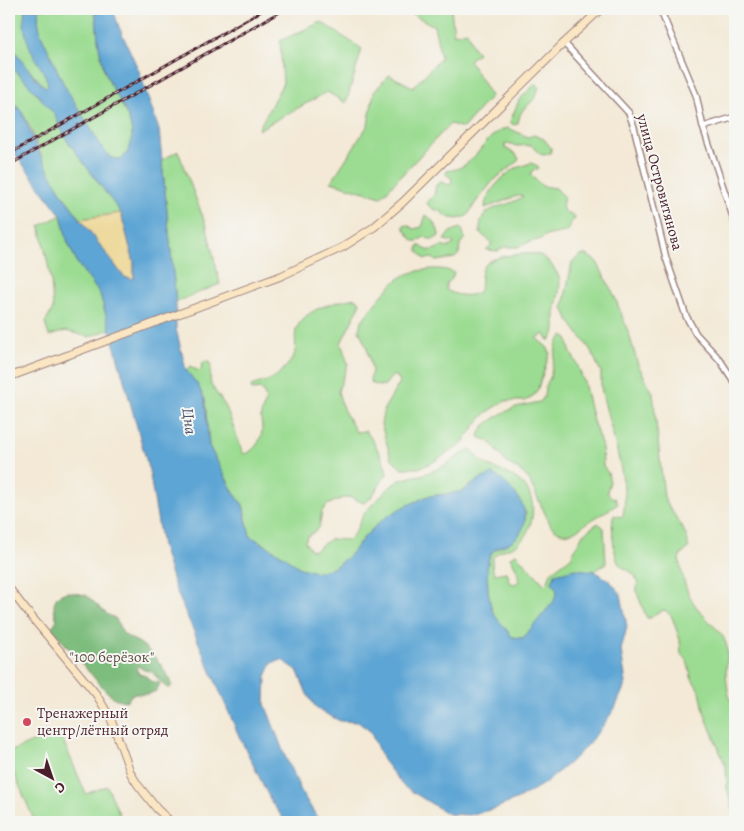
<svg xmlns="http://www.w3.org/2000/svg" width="744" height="831" viewBox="0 0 744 831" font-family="Alegreya,serif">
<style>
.green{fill:#9bdc92;stroke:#727e5e}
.forest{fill:#7cbc7c;stroke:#636e54}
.sand{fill:#eeda9e;stroke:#9c7c64}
.water{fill:#5da5d4;stroke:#546280}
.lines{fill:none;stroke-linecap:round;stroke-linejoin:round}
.street-casing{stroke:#9e8480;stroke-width:8}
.secondary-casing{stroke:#9e8480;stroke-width:9}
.street{stroke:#fff;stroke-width:5}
.secondary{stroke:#fbe6c4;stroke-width:7}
.rail-casing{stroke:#4a1f2b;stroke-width:3}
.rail{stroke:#f6f6f2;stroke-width:1;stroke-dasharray:4;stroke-linecap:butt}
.poi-dot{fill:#d1495b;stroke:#f6f6f2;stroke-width:2}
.labels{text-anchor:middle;stroke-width:4;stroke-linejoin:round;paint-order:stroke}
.street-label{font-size:15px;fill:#4a1f2b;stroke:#f6f6f2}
.park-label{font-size:15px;fill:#5e4e45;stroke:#f6f6f2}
.poi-label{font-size:15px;fill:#4a1f2b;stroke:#f6f6f2;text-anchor:start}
.water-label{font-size:16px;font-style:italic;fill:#52556f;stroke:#f6f6f2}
</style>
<rect width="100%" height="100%" fill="#f6f6f2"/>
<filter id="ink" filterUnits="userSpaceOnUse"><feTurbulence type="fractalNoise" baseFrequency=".02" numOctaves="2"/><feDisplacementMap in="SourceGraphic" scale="10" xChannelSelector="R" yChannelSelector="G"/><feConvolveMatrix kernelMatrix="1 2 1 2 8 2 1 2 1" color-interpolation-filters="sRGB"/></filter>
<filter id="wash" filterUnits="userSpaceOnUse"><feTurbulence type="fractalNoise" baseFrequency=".0096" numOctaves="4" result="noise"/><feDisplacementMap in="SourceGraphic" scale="20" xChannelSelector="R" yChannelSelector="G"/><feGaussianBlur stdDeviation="1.12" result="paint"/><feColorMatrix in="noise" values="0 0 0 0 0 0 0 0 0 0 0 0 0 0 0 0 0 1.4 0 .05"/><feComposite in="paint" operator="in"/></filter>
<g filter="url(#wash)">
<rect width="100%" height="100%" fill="#f3e9d6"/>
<g class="green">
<path d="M9 9H25L33 55 47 77 48 85 45 87 23 63 9 42Z"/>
<path d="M39 9H94C97 19 97 29 98 39 99 49 102 60 104 69 113 99 150 132 121 160L111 158 103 149 64 85 40 32 38 19Z"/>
<path d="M410 9H451L454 34 467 31 473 47 478 53 469 60 491 96 463 128 450 124 381 197 331 182 368 125 374 92 389 75 413 87 441 58 434 26 412 14Z"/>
<path d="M321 22 362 49 346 103 327 92 258 130 283 83 280 41Z"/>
<path d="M9 65 25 80 55 114 66 139 121 213 81 219C71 206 60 192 52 178 38 154 31 114 9 99Z"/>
<path d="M536 83 539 87C538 91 536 96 534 99 526 109 521 107 518 123L514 125 510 122 519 100Z"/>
<path d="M508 128 528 137 534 135 544 139 551 148V153L544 155 540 154 531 145 517 146 505 143V148L516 154 519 159 518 161 493 181 476 202 467 216 458 219 451 218 444 215 441 211C435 210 430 209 427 203L434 195 436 185 441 182 449 185 451 184 452 179 445 173 447 171C451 170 455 170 459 168 479 160 486 132 508 128Z"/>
<path d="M178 151 207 228 220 284 176 302 162 160Z"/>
<path d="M531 163 538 166V169L533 170 530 174 542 186 556 188 564 197C560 212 564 212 575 217V219L571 222 569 229 565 232 545 236 539 240 532 241 518 247H504L498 251 486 250 491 245V242L480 233C478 202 507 210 523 196L520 195 485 208C485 194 504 174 516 168 521 166 526 165 531 163Z"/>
<path d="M61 215 67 240 77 263 100 294 110 329 89 337 66 331 49 336 45 323 53 309 51 280 40 226Z"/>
<path d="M426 215C432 219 439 228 439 236L433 240 424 237 418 241H413L404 229V226L407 225 414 229 422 227Z"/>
<path d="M460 228 462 229 465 238 460 244 459 254 455 258 436 261 432 258 425 259 418 251V246H421C428 253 434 250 442 246L447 248 454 244 453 242 444 240 450 232Z"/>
<path d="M520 254C526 254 534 253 539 255 548 258 560 274 560 282 560 293 556 303 555 314 554 323 558 332 550 340H548L545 334 536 338 547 347 550 353 537 391 533 396 525 401H505L486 413 477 423 461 445 433 462 419 468H402L391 458 381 424 384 409 400 382 397 377 393 375 385 385 379 386 371 383 370 379 372 371 367 348 359 330 361 322C368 312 390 284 400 278 412 270 442 265 454 273L452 279 446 284V290C456 296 471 298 480 291 481 285 480 278 482 271 485 257 507 256 520 254Z"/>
<path d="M581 255H587L597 262 614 295 629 334 638 365 653 393 664 497C671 514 690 531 688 549L681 555 679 558C684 584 687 598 705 617 712 625 722 632 725 641 729 650 727 659 726 668 726 680 728 700 735 709V815L727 789 726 767 705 715 700 692 691 677 687 660 681 654 680 640 672 617 665 610 656 613 651 618H647C646 616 638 596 637 593 636 588 639 583 636 578 632 570 624 570 619 564 614 557 610 521 614 515L621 517 623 515C631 485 607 420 601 387V372L590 349 569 321 563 308 572 262Z"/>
<path d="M355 298 360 302 359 307 341 343 348 364 338 391 343 409 356 432 366 431C374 442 386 462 387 474L370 499 364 503 349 497 340 499 327 505 322 511 319 528 307 537 305 542 311 550H315L330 539 348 540C357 533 358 524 364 514 366 510 386 491 391 486 404 475 415 478 430 472 445 467 457 456 471 449 475 454 479 459 484 463 498 472 517 474 527 489 537 505 533 529 520 542 512 550 491 549 492 564 493 568 492 571 495 574L506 572 509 575 508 579 511 583 515 584 519 581 517 570 510 557 516 554 545 585 547 584 551 572 571 557 583 534 598 523 604 528 606 564 594 571 574 569 557 591 554 601 523 638 512 637C507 629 497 621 493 612 488 601 484 564 491 554 498 546 506 546 514 540 523 533 525 522 526 512L480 479 463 491 448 494 428 496 382 520 365 536 349 556 333 568 316 572 300 568 284 556 250 536 243 505 234 493 209 446 205 399 186 370 190 366 199 371 201 369 202 364 205 362H209L211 366 210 378 211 385 226 407 243 453 246 454C256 449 263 438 262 427 262 424 261 422 261 419 260 405 272 404 261 389L252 390 251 386C258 383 267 382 273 378 281 373 293 361 295 352 297 345 294 337 296 330 304 308 336 302 355 298Z"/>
<path d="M563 335 567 337 570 351 577 364 584 382 593 421 602 447 603 466 608 473 610 482 607 492 611 497 615 498 618 504C609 510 600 515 590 521 576 530 567 541 551 526L529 480 523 473 506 462 489 441 480 438 479 435 485 425 501 414 516 407 540 402 544 397 545 387 550 378 557 343Z"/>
<path d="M59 731 86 794 107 786 123 822H35L9 762V752Z"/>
</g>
<path class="forest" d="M69 592 86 595 108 615 115 618C119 623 119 629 124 634 129 639 136 640 141 644 151 651 169 673 172 685L169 689 166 687 151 671 144 670 138 666 136 668 139 674 146 676 152 682H159L160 684 156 691 149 694H132L128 700 124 701 114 698 104 689 53 630 52 627 57 620C52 606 52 594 69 592Z"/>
<path class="sand" d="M121 213 134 263V279L124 277 97 243 81 219Z"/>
<path class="water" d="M25 9H39L38 19 40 32 64 85 103 149 111 158 121 160C150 132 113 98 104 69 102 60 99 49 98 39 97 29 97 19 94 9H113L119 27 139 71 159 130 176 302V329L186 370 198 385 205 400 209 446 234 493 243 505 250 536 284 556 300 568 316 572 333 568 349 556 365 536 382 520 401 508 428 496 448 494 463 491 480 479 493 474C514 487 539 515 516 538 508 546 496 545 490 555 485 565 488 602 493 612 498 621 507 629 512 637L523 638 554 601 557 591 552 582 555 574 575 569 594 571 610 581 621 594 627 627 621 650 626 683 615 708 600 730 577 756 545 783 518 799 494 809 469 815 448 814 403 786 383 760 370 731 358 722 340 721 317 709 307 694 297 670 282 660 272 663 266 676 265 704 285 756 302 793 320 822H286L272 803 239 736 175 588 162 546 149 470 100 294 77 263 67 240 61 215 9 146V99L22 112 40 155 64 197 124 277 134 279V263L121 213 66 139 54 114 25 80 9 65V42C20 58 30 74 45 87L48 85C46 73 39 66 34 56 26 41 22 25 25 9Z"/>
</g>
<g filter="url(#ink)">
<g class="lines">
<g class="street-casing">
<g id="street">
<path d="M660 9 696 95 703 127 735 223"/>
<path d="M564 43 629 113 634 127 666 258 686 316 696 334 720 360 735 383"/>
<path d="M703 127 735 117"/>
</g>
</g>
<g class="secondary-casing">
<g id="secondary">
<path d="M9 377 281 276 343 247 374 227 403 202 564 43 601 9"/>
<path d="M9 588 25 609 96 694 111 719 131 774 138 785 157 809 171 822"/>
</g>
</g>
<use href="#street" class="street"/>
<use href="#secondary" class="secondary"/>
<g class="rail-casing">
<g id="rail">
<path d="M9 154 265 9"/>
<path d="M9 165 285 9"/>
</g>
</g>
<use href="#rail" class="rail"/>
</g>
</g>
<circle class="poi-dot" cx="27" cy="722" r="5"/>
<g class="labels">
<g class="street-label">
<text transform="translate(660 182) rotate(75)" y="5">улица Островитянова</text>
</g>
<g class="park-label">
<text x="112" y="662">"100 берёзок"</text>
</g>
<g class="poi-label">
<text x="37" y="718">Тренажерный<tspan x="37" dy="17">центр/лётный отряд</tspan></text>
</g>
<g class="water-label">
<text transform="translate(190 421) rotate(82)" y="6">Цна</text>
</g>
</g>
<rect width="744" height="831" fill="none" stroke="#f6f6f2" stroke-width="30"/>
<g transform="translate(52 778) rotate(140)" stroke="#f6f6f2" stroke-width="4" paint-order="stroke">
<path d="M0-4L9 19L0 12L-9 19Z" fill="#4a1f2b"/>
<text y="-8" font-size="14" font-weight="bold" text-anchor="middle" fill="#4a1f2b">С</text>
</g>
</svg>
